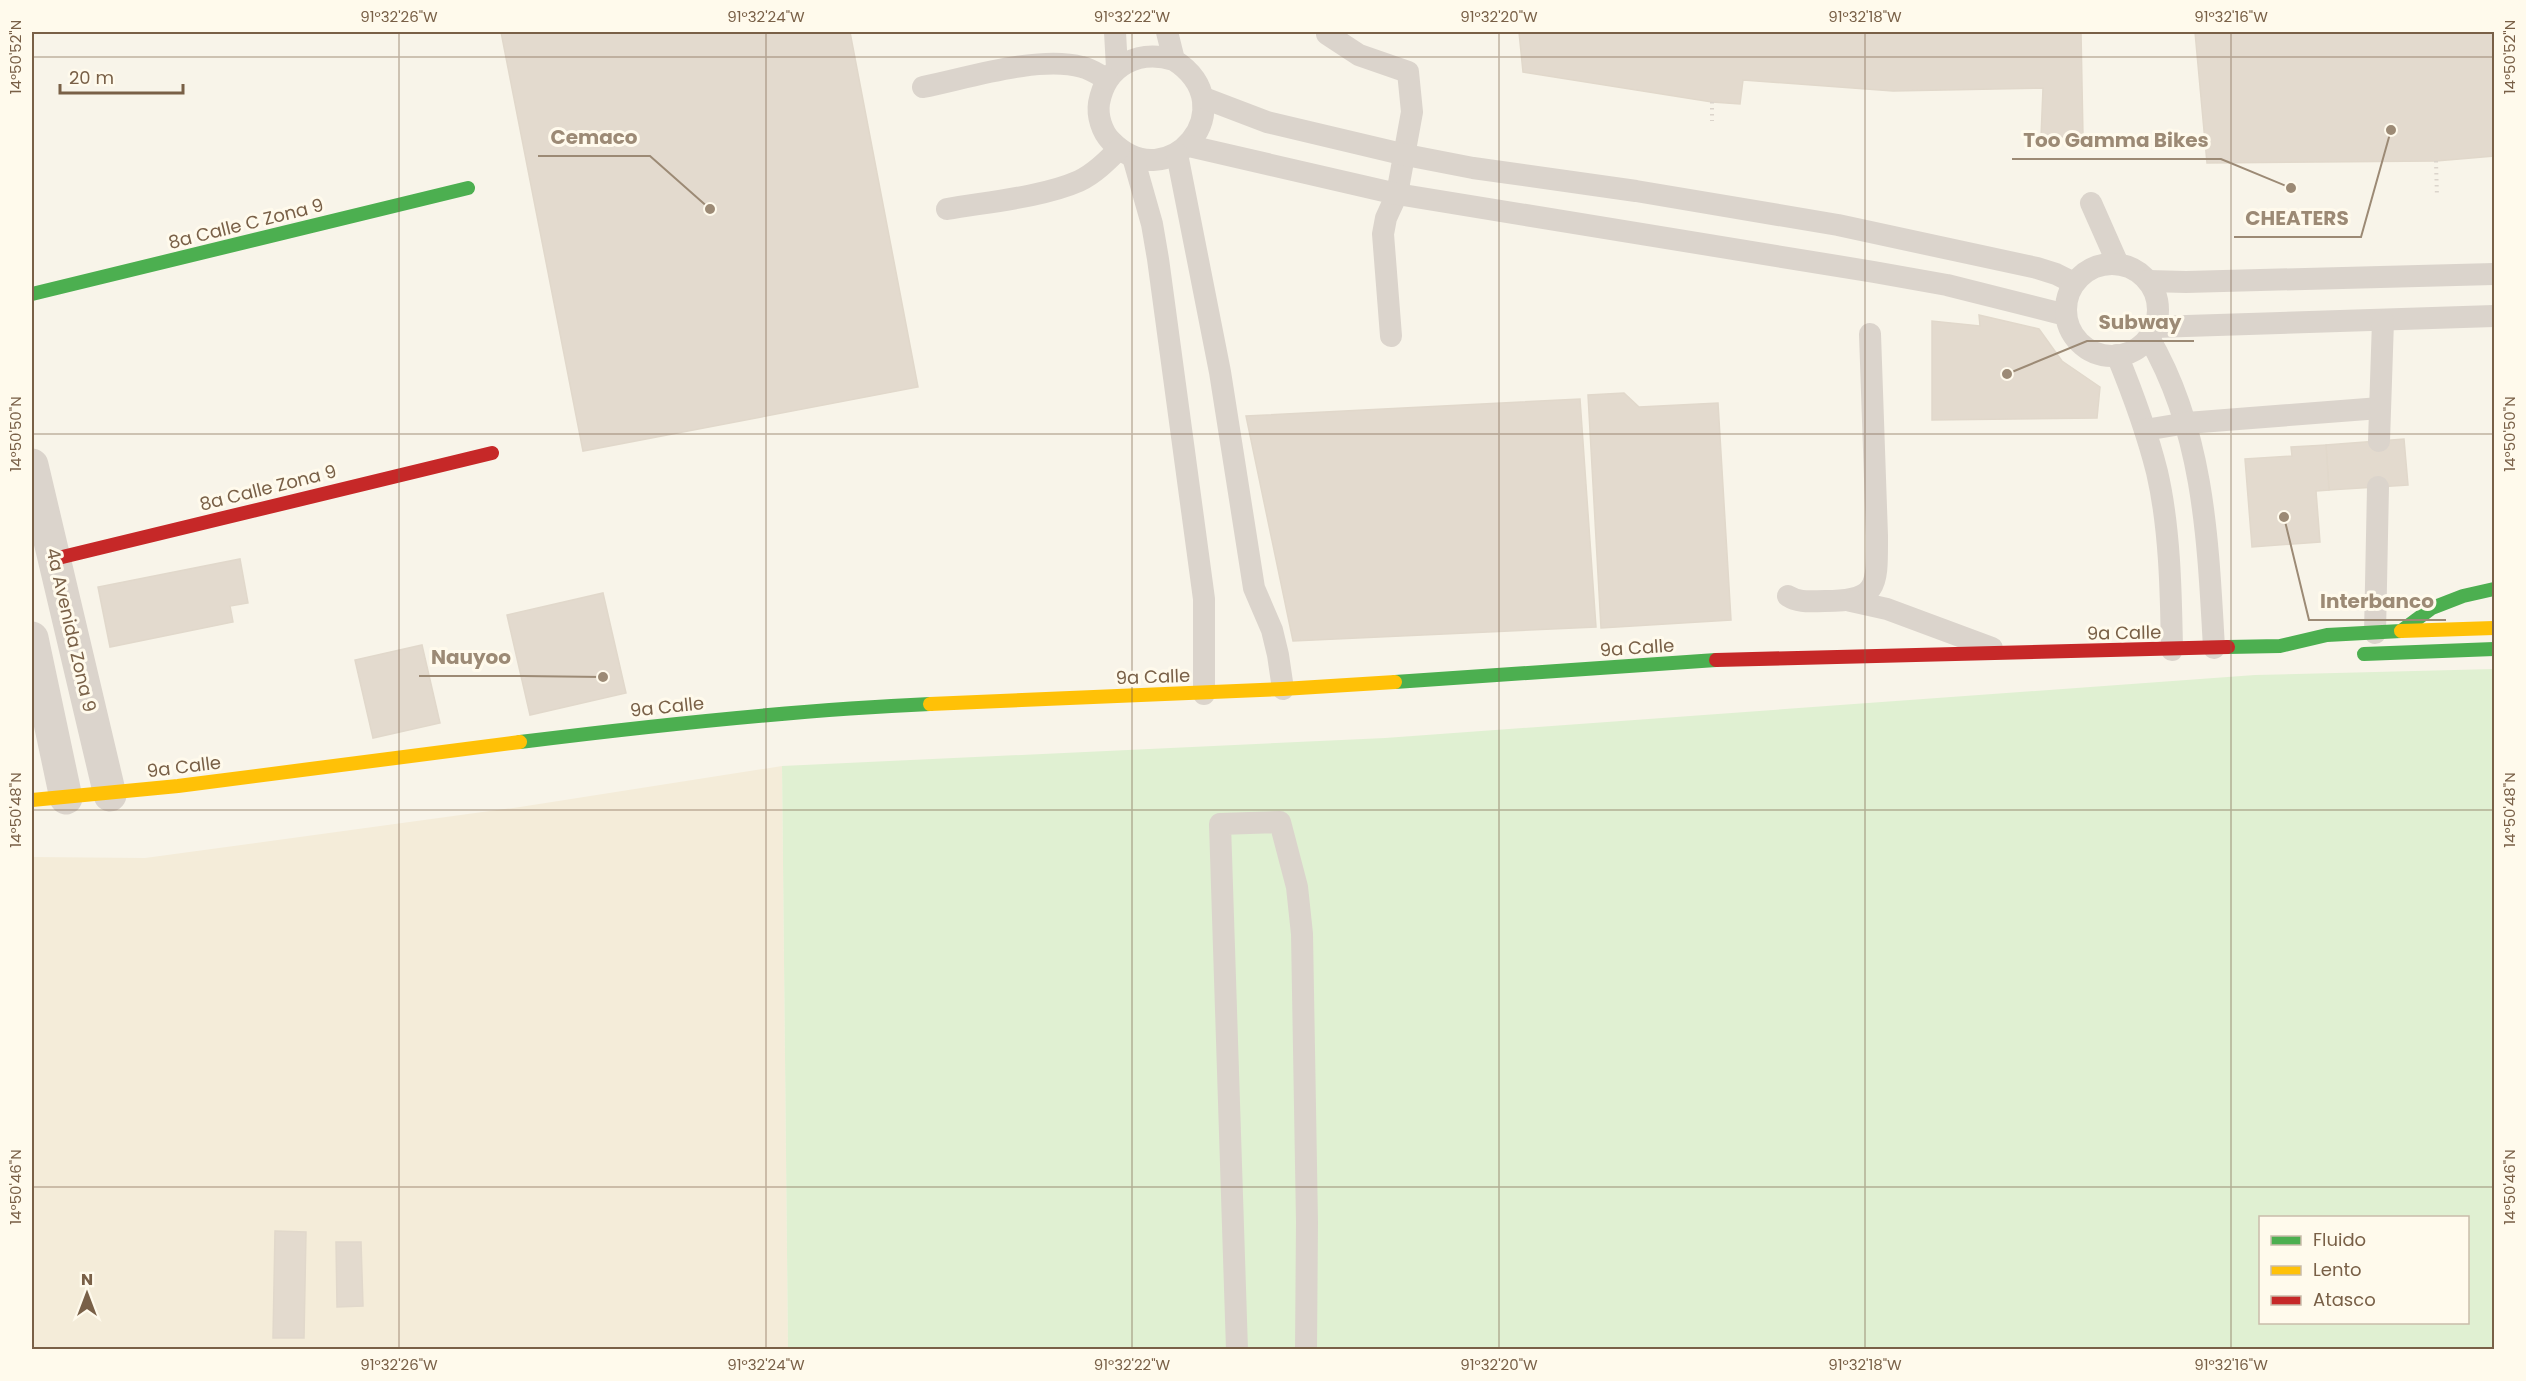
<svg xmlns="http://www.w3.org/2000/svg" width="2526" height="1381" viewBox="0 0 2526 1381" font-family="Poppins,sans-serif">
<style>
.residential{fill:#f4ecd9}
.green{fill:#e0f0d2;fill-rule:evenodd}
.building{fill:#e3dace;stroke:#e1d8cb;stroke-width:1.5}
.lines{fill:none;stroke-linecap:round;stroke-linejoin:round}
.path{stroke:#dbd4cb;stroke-width:4;stroke-dasharray:1.5 4.5;stroke-linecap:butt}
.lane{stroke:#dbd4cc;stroke-width:22}
.street{stroke:#dbd4cc;stroke-width:33}
.fast{stroke:#4caf50;stroke-width:14}
.slow{stroke:#ffc107;stroke-width:14}
.jam{stroke:#c62828;stroke-width:14}
.ticks{fill:none;stroke:#796047;stroke-width:1.5;stroke-opacity:0.45}
.labels{text-anchor:middle;stroke-width:6;stroke-linejoin:round;paint-order:stroke}
.street-label{font-size:18px;fill:#796047;stroke:#fffaec}
.leader{fill:none;stroke:#9c8a75;stroke-width:2}
.callout-dot{fill:#9c8a75;stroke:#fffaec;stroke-width:2}
.callout-label{font-size:20px;text-anchor:middle;font-weight:bold;fill:#9c8a75;stroke:#fffaec;stroke-width:6;stroke-linejoin:round;paint-order:stroke}
.neatline{fill:none;stroke:#796047;stroke-width:2}
.ticks-label{font-size:15px;text-anchor:middle;fill:#796047}
</style>
<rect width="100%" height="100%" fill="#f8f4e9"/>
<path class="residential" d="M782 766 788 1349 32 1350V857L145 858 520 807Z"/>
<path class="green" d="M2494 669V1349H788L782 766 1385 738 2255 675ZM2260 1218H2468V1322H2260Z"/>
<g class="building">
<path d="M501 32H850L918 387 583 451Z"/>
<path d="M1519 32H2081L2083 136 2041 138 2043 88 1893 91 1743 80 1740 104 1712 102 1523 72Z"/>
<path d="M2195 32H2494V156L2436 161 2207 163Z"/>
<path d="M1979 315 2039 329 2062 361 2100 387 2097 418 1932 420V321L1980 326Z"/>
<path d="M1624 393 1639 407 1718 403 1731 620 1601 628 1588 395Z"/>
<path d="M1580 399 1596 627 1293 641 1246 416Z"/>
<path d="M2404 439 2408 485 2329 490 2326 445Z"/>
<path d="M2326 445 2329 490 2316 491 2320 542 2252 547 2245 459 2292 456 2291 447Z"/>
<path d="M240 559 248 603 230 606 233 622 110 647 98 587Z"/>
<path d="M603 593 626 693 530 715 507 615Z"/>
<path d="M422 645 440 723 373 738 355 660Z"/>
<path d="M275 1231 306 1232 304 1338H273Z"/>
<path d="M336 1242H361L363 1306 337 1307Z"/>
</g>
<g class="lines">
<g class="path">
<path d="M1712 102V121"/>
<path d="M2436 161 2437 197"/>
</g>
<g class="lane">
<path d="M1115 32 1117 68"/>
<path d="M1167 32 1174 60C1247 107 1168 200 1111 141 1102 132 1097 116 1099 103 1106 65 1139 49 1174 60"/>
<path d="M1327 34 1359 55 1408 72 1412 112 1397 194 1386 218 1383 234 1391 336"/>
<path d="M923 87C968 78 1039 55 1082 67 1091 69 1099 75 1107 79"/>
<path d="M1204 98 1267 122 1406 155 1473 168 1636 191 1838 225 2037 268 2056 274 2074 283"/>
<path d="M1189 146 1397 194 1874 272 1947 285 2066 315"/>
<path d="M1177 154 1220 372 1254 588 1272 630 1278 655 1283 689"/>
<path d="M1133 157 1152 224 1158 259 1204 599V694"/>
<path d="M2091 203 2118 264"/>
<path d="M947 209C987 202 1043 197 1079 181 1094 174 1107 161 1119 149"/>
<circle cx="2112" cy="310" r="46"/>
<path d="M2148 281 2186 282 2494 274"/>
<path d="M2155 327 2494 316"/>
<path d="M2149 338C2204 432 2208 541 2214 648"/>
<path d="M2117 355C2133 394 2147 432 2157 472 2170 528 2171 593 2172 650"/>
<path d="M2145 430 2187 423 2380 408"/>
<path d="M2379 441 2383 321"/>
<path d="M1788 596C1799 603 1811 601 1825 601 1879 601 1877 586 1877 536L1870 334"/>
<path d="M1851 601 1887 609 1992 648"/>
<path d="M2375 633 2378 487"/>
<path d="M1237 1350 1220 824 1280 822 1297 887 1302 934 1307 1222 1306 1350"/>
</g>
<g class="street">
<path d="M32 465 110 795"/>
<path d="M32 638 66 798"/>
</g>
<g class="fast">
<path d="M32 294 468 188"/>
<path d="M2228 647 2280 646 2327 635 2401 631 2432 608 2463 596 2494 589"/>
<path d="M2364 654 2494 649"/>
<path d="M1395 682 1716 660"/>
<path d="M520 742C656 725 793 710 930 704"/>
</g>
<g class="slow">
<path d="M2401 631 2494 628"/>
<path d="M930 704 1283 689 1395 682"/>
<path d="M32 800 178 786 520 742"/>
</g>
<g class="jam">
<path d="M54 559 492 453"/>
<path d="M1716 660 2228 647"/>
</g>
</g>
<path class="ticks" d="M33 32V1350M399 32V1350M766 32V1350M1132 32V1350M1499 32V1350M1865 32V1350M2231 32V1350M32 57H2494M32 434H2494M32 810H2494M32 1187H2494"/>
<g class="labels">
<g class="street-label">
<text transform="translate(246 224) rotate(-14)" y="6">8a Calle C Zona 9</text>
<text transform="translate(268 488) rotate(-14)" y="6">8a Calle Zona 9</text>
<text transform="translate(71 630) rotate(77)" y="6">4a Avenida Zona 9</text>
<text transform="translate(2124 633) rotate(-1)" y="6">9a Calle</text>
<text transform="translate(1637 648) rotate(-4)" y="6">9a Calle</text>
<text transform="translate(1153 677) rotate(-2)" y="6">9a Calle</text>
<text transform="translate(667 707) rotate(-6)" y="6">9a Calle</text>
<text transform="translate(184 767) rotate(-7)" y="6">9a Calle</text>
</g>
</g>
<path class="leader" d="M710 209L650 156H538M2291 188L2221 159H2012M2391 130L2361 237H2234M2007 374L2087 341H2194M2284 517L2309 620H2446M603 677L523 676H419"/>
<g class="callout-dot">
<circle cx="710" cy="209" r="6"/>
<circle cx="2291" cy="188" r="6"/>
<circle cx="2391" cy="130" r="6"/>
<circle cx="2007" cy="374" r="6"/>
<circle cx="2284" cy="517" r="6"/>
<circle cx="603" cy="677" r="6"/>
</g>
<g class="callout-label">
<text x="594" y="144">Cemaco</text>
<text x="2116" y="147">Too Gamma Bikes</text>
<text x="2297" y="225">CHEATERS</text>
<text x="2140" y="329">Subway</text>
<text x="2377" y="608">Interbanco</text>
<text x="471" y="664">Nauyoo</text>
</g>
<rect width="2526" height="1381" fill="none" stroke="#fffaec" stroke-width="66"/>
<rect x="2259" y="1216" width="210" height="108" fill="#fffaec" stroke="#c9bcaa" stroke-width="1.5"/>
<rect x="2271" y="1236" width="30" height="9" fill="#4caf50" stroke="#c9bcaa" stroke-width="1.5"/>
<text x="2313" y="1246" font-size="18" fill="#796047">Fluido</text>
<rect x="2271" y="1266" width="30" height="9" fill="#ffc107" stroke="#c9bcaa" stroke-width="1.5"/>
<text x="2313" y="1276" font-size="18" fill="#796047">Lento</text>
<rect x="2271" y="1296" width="30" height="9" fill="#c62828" stroke="#c9bcaa" stroke-width="1.5"/>
<text x="2313" y="1306" font-size="18" fill="#796047">Atasco</text>
<g transform="translate(87 1294)" stroke="#fffaec" stroke-width="4.5" paint-order="stroke">
<path d="M0-4.5L10 22L0 15L-10 22Z" fill="#796047"/>
<text y="-9" font-size="16" font-weight="bold" text-anchor="middle" fill="#796047">N</text>
</g>
<path d="M60 84v9h123v-9" fill="none" stroke="#796047" stroke-width="3"/>
<text x="69" y="84" font-size="18" fill="#796047" stroke="#fffaec" stroke-width="4.5" paint-order="stroke">20 m</text>
<rect x="33" y="33" width="2460" height="1315" class="neatline"/>
<g class="ticks-label">
<text x="399" y="22">91°32'26"W</text>
<text x="766" y="22">91°32'24"W</text>
<text x="1132" y="22">91°32'22"W</text>
<text x="1499" y="22">91°32'20"W</text>
<text x="1865" y="22">91°32'18"W</text>
<text x="2231" y="22">91°32'16"W</text>
<text transform="translate(16 57) rotate(-90)" y="5">14°50'52"N</text>
<text transform="translate(2510 57) rotate(-90)" y="5">14°50'52"N</text>
<text transform="translate(16 434) rotate(-90)" y="5">14°50'50"N</text>
<text transform="translate(2510 434) rotate(-90)" y="5">14°50'50"N</text>
<text transform="translate(16 810) rotate(-90)" y="5">14°50'48"N</text>
<text transform="translate(2510 810) rotate(-90)" y="5">14°50'48"N</text>
<text transform="translate(16 1187) rotate(-90)" y="5">14°50'46"N</text>
<text transform="translate(2510 1187) rotate(-90)" y="5">14°50'46"N</text>
<text x="399" y="1370">91°32'26"W</text>
<text x="766" y="1370">91°32'24"W</text>
<text x="1132" y="1370">91°32'22"W</text>
<text x="1499" y="1370">91°32'20"W</text>
<text x="1865" y="1370">91°32'18"W</text>
<text x="2231" y="1370">91°32'16"W</text>
</g>
</svg>
